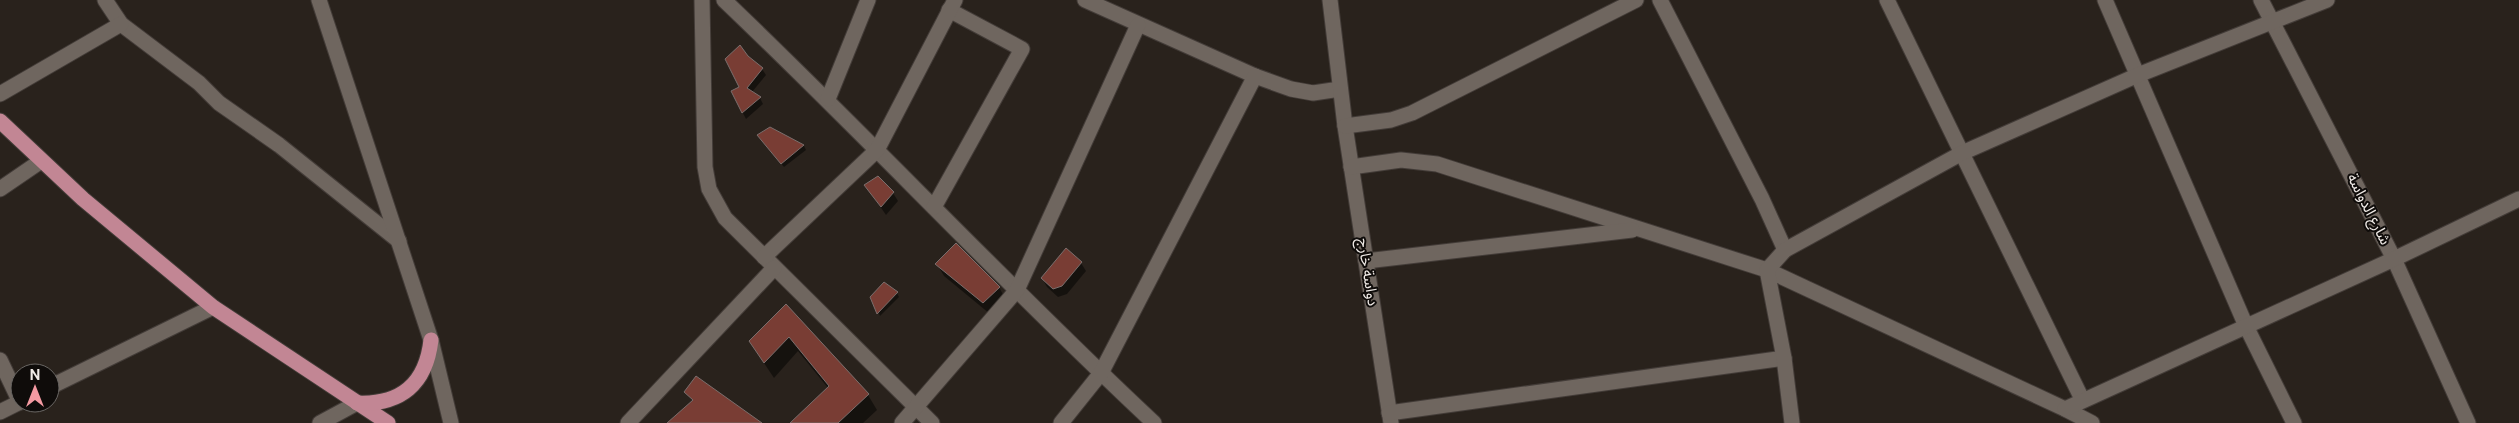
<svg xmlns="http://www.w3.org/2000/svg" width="2519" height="423" viewBox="0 0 2519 423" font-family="'Public Sans','Noto Sans Arabic',sans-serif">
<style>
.shadow{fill:#0007}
.building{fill:#793d34;stroke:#7a6e6c}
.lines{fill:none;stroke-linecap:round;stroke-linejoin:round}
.minor-casing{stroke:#433c38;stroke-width:17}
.major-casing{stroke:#433c38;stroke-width:17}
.minor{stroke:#6f665f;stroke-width:15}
.major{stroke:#c28694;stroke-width:15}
.labels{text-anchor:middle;stroke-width:4;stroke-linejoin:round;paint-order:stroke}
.street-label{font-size:15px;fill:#f1ece8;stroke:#0f0c0a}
</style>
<rect width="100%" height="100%" fill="#29221c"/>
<g class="shadow">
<path d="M747 57 762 69 766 75 752 92 760 98 763 104 746 119 732 92 741 88Z"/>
<path d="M770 128 804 146 806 150 784 167 758 136Z"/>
<path d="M866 186 893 193 898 201 886 215Z"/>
<path d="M1081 263 1086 271 1067 294 1058 297 1047 287 1042 278Z"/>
<path d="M937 264 999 287 1006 300 990 314 944 276Z"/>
<path d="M897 293 899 297 880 316 872 298Z"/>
<path d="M786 306 868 395 877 410 863 423H792L828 388 798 351 774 378 760 357Z"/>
</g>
<g class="building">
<path d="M740 45 748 56 763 68 747 88 761 97 742 113 731 91 739 87 725 59Z"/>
<path d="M770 127 804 145 781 164 757 135Z"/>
<path d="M878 176 894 192 881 207 864 185Z"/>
<path d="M956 243 1000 287 983 303 935 264Z"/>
<path d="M1066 248 1082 262 1062 286 1053 289 1041 278Z"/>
<path d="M884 282 898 292 877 314 870 297Z"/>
<path d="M786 304 869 394 838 423H790L829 386 789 337 764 363 749 341Z"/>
<path d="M696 376 762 423H667L693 400 684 392Z"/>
</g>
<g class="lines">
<g class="minor-casing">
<g id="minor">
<path d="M105 0 121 24 199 83 219 103 279 145 399 241"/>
<path d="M319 0 431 340 451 423"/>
<path d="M702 0 705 167 709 189 725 218 932 423"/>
<path d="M724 0C870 139 1007 286 1154 423"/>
<path d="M1085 0 1255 76 1291 89 1313 93 1340 89"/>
<path d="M1330 0 1345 126 1391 423"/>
<path d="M1660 0 1762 199 1785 250"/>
<path d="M1887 0 2082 399"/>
<path d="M2105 0 2246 326 2294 423"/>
<path d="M2261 0 2394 259 2468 423"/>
<path d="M0 94 121 24"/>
<path d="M828 99 868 0"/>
<path d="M1345 126 1391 120 1412 113 1636 0"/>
<path d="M1351 167 1401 160 1437 164 1767 270 2065 409 2092 423"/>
<path d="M0 189 41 161"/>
<path d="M934 207 1022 49 949 10"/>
<path d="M764 257 877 150 955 0"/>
<path d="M1366 261 1632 230"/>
<path d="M0 360 20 402"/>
<path d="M50 387 213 307"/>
<path d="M2065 409 2394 259 2519 199"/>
<path d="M0 412 20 402"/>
<path d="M1389 413 1784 358"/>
<path d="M320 423 357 403"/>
<path d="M628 423 774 268"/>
<path d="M902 423 1017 290 1138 25"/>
<path d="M1061 423 1101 373 1255 76"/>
<path d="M1792 423 1784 358 1767 270 1785 250 1962 153 2138 75 2327 0"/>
</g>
</g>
<g class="major-casing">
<g id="major">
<path d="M0 121 83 199 213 307 388 423"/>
<path d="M357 403C401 405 426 384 431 340"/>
</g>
</g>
<use href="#minor" class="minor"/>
<use href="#major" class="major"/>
</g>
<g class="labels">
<g class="street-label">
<text transform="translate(2369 209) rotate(63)" y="5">شارع الدواسة</text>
<text transform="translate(1368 272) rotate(81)" y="5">دواسة خارج</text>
</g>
</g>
<g transform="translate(35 388)"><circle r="24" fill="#0f0c0a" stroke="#696663"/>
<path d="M0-4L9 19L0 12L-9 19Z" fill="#f49aa2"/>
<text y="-8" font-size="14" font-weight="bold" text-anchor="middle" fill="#f1ece8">N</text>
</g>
</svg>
